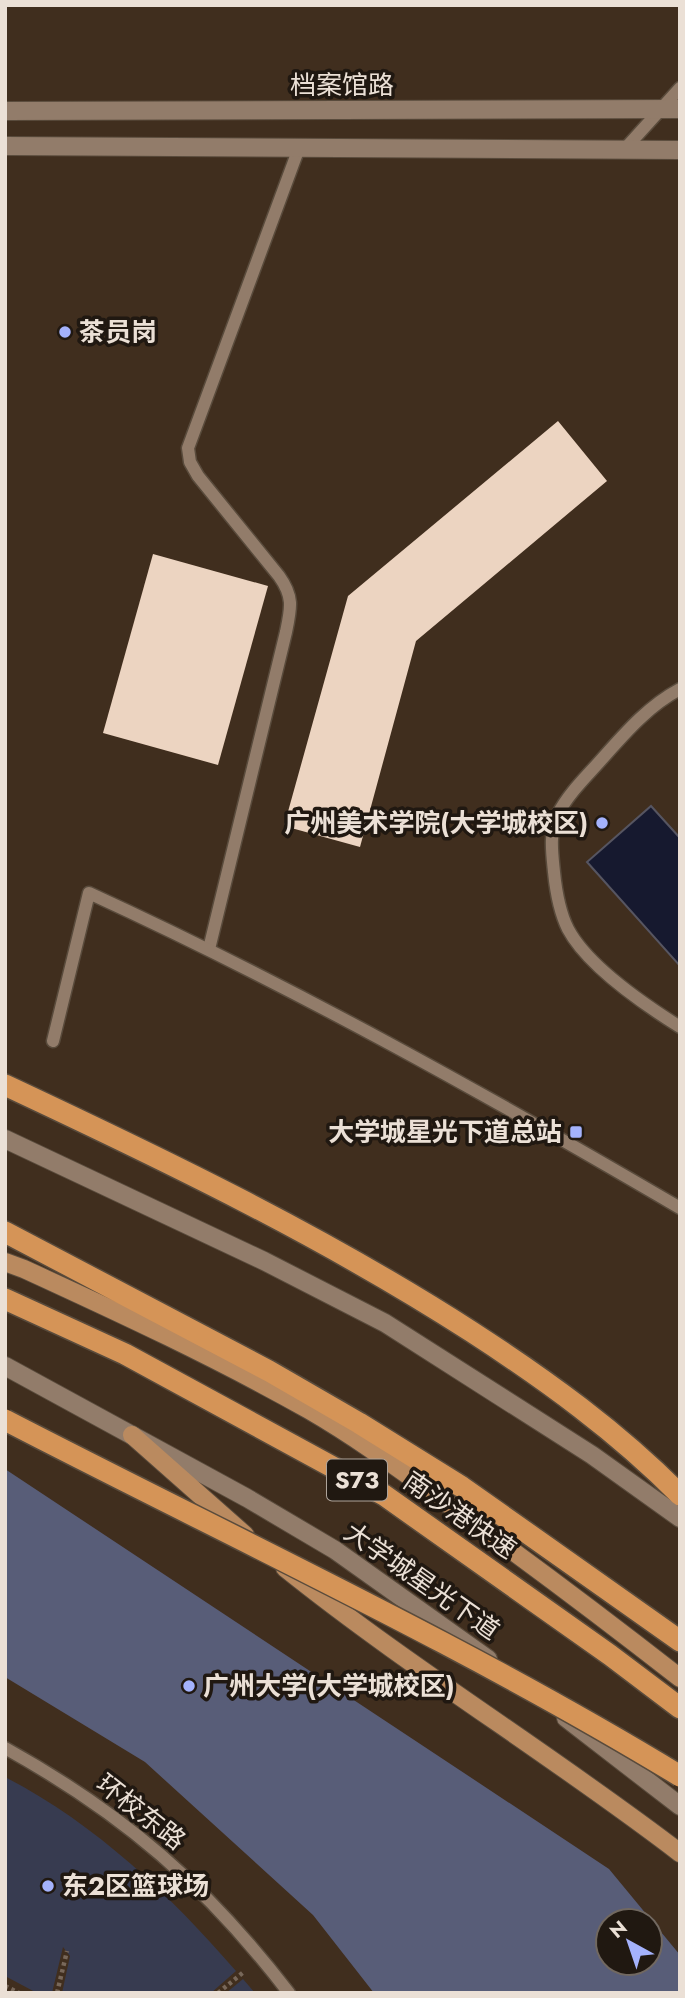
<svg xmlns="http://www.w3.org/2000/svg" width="685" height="1998" viewBox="0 0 685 1998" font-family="Jost,'Noto Sans SC',sans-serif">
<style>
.green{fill:#373b50}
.forest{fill:#585d78;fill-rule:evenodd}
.water{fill:#16192f;stroke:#565561;stroke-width:2}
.building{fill:#ecd4c1}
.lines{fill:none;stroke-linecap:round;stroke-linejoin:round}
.service-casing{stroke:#594b3c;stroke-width:15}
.secondary-casing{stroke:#594b3c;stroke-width:20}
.primary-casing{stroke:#594b3c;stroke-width:20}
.motorway-casing{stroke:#594b3c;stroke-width:24}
.path{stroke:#78685a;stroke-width:4.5;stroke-dasharray:3.5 3.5;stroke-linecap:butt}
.service{stroke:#927c6a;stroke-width:12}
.secondary{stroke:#927c6a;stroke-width:18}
.primary{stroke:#ba8a5f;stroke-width:18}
.motorway{stroke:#d59457;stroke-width:21}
.motorway-bridge-casing{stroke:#594b3c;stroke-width:24;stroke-linecap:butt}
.motorway-bridge{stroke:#d59457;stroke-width:21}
.poi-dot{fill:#a4b2fc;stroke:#201811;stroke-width:2.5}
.labels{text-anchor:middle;stroke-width:7;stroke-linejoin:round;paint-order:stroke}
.shield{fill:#201811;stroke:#aea49b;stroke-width:2}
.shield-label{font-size:24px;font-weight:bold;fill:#ebe0d6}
.street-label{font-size:26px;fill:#ebe0d6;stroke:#201811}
.poi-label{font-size:26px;font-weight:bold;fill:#ebe0d6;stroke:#201811;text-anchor:start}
</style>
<rect width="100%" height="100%" fill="#402e1e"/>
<g class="green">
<path d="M5 1777C96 1824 170 1895 236 1971L211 1993H62L70 1956 63 1947 52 1993H37L5 1976Z"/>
<path d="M243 1979 255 1993H226Z"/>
</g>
<path class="forest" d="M5 1469 609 1869 680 1955V1991L374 1993 313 1915 145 1762 5 1677ZM608 1921H650V1963H608Z"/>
<path class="water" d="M651 806 680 838V966L587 862Z"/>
<g class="building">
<path d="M558 421 607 481 416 641 360 847 284 826 348 596Z"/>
<path d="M153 554 268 586 218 765 103 733Z"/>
</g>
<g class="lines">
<g class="service-casing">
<g id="service">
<path d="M623 151 680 88"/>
<path d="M680 689C648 706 625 733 601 760 586 777 568 794 558 814 549 833 552 852 554 872 556 892 559 911 568 929 587 965 645 1005 680 1027"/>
<path d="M209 949 286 632C291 608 294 597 279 576L198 476 190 462 188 448 299 148"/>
<path d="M53 1041 89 893C292 986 487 1095 680 1208"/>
<path d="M5 1748C124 1814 206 1885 289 1993"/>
</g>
</g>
<g class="secondary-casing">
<g id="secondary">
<path d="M5 111 680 109"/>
<path d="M5 146 680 150"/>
<path d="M5 1139 264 1261 385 1323 592 1455 680 1518"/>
<path d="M5 1366 247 1498 335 1550 488 1659"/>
<path d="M566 1718 680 1806"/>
</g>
</g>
<g class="primary-casing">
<g id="primary">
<path d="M5 1262 24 1269C120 1313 217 1358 309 1410 361 1440 410 1477 459 1512 534 1566 607 1621 680 1678"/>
<path d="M132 1435 245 1535"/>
<path d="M285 1568C412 1670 551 1754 680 1853"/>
</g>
</g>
<g class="motorway-casing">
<g id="motorway">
<path d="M5 1085C165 1160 323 1236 472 1332 546 1380 618 1432 680 1495"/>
<path d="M5 1232 269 1371 359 1423 462 1487 680 1641"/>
<path d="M5 1299 125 1354 384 1495 610 1655 680 1708"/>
</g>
</g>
<g class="path">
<path d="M5 1986 19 1993"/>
<path d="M57 1993 67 1951"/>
<path d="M218 1993 245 1971"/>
</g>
<use href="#service" class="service"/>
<use href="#secondary" class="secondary"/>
<use href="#primary" class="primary"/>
<use href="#motorway" class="motorway"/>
<g class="motorway-bridge-casing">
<path id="motorway-bridge" d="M5 1420C231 1537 463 1644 680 1776"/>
</g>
<use href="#motorway-bridge" class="motorway-bridge"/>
</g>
<g class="poi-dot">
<circle cx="65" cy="332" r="7"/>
<circle cx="602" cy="823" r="7"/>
<rect x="569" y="1125" width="14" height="14" rx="3.5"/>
<circle cx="189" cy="1686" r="7"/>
<circle cx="48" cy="1886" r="7"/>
</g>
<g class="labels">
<rect class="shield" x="327" y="1459.5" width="60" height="41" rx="5"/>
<g class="shield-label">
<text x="357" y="1488">S73</text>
</g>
<g class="street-label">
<text x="342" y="94">档案馆路</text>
<text transform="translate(460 1515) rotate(35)" y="9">南沙港快速</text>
<text transform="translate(422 1581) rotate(35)" y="9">大学城星光下道</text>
<text transform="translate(141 1812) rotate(38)" y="9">环校东路</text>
</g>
<g class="poi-label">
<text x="79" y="341">茶员岗</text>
<text x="588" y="832" text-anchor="end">广州美术学院(大学城校区)</text>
<text x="562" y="1141" text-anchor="end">大学城星光下道总站</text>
<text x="203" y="1695">广州大学(大学城校区)</text>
<text x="62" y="1895">东2区篮球场</text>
</g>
</g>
<rect width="685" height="1998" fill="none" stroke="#ebe0d6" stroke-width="14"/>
<g transform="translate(629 1942) rotate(320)"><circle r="33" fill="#201811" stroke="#716860" stroke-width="2"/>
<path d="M0-5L12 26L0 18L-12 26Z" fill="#a4b2fc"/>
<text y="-10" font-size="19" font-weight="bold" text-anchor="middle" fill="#ebe0d6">N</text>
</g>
</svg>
